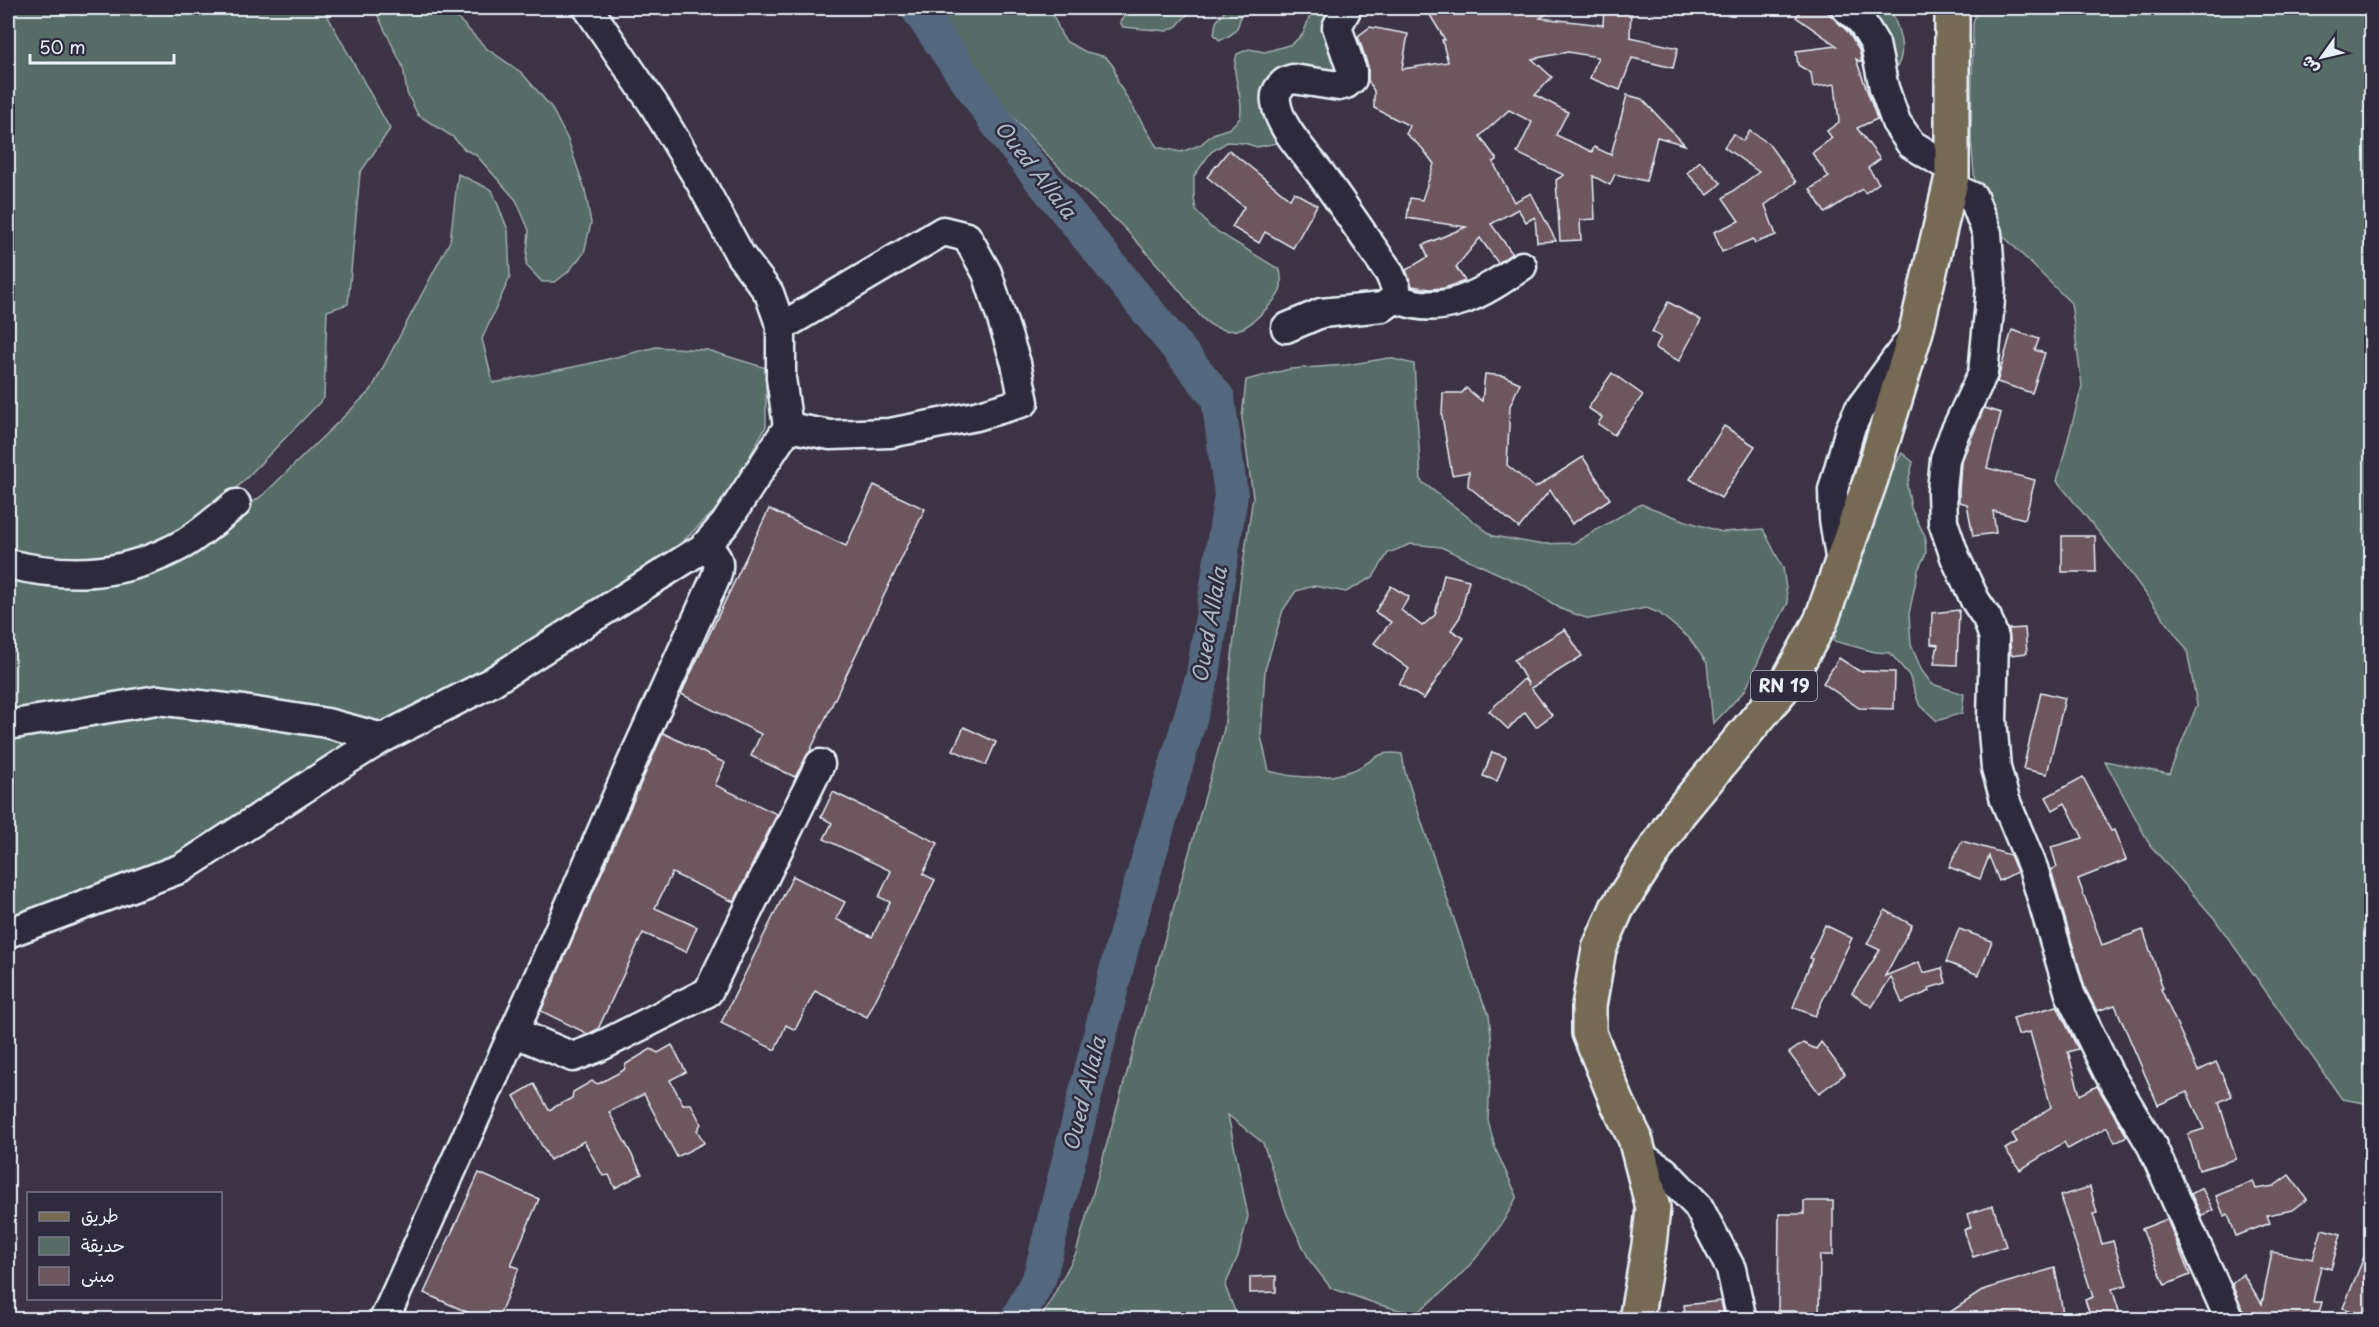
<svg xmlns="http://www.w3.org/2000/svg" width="2379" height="1327" viewBox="0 0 2379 1327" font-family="'Playpen Sans','Playpen Sans Arabic',sans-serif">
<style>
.green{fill:#576c66;stroke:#a0aeaf;stroke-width:1.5}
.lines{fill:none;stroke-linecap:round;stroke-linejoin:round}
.river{stroke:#53677e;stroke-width:34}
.building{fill:#6e565f;stroke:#e8f1f8;stroke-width:1.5}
.minor-casing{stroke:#e8f1f8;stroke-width:33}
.major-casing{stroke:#e8f1f8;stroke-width:38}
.minor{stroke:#2f2a3d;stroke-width:28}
.major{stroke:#766a54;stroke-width:33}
.labels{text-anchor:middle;stroke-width:5;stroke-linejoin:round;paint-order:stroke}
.shield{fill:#2f2a3d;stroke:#b0b5c0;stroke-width:1.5}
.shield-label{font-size:18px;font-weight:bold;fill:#e8f1f8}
.water-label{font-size:21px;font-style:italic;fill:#acbac7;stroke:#2f2a3d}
</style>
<rect width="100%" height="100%" fill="#3c3344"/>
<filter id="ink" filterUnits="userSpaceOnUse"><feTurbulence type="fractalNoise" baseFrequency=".0167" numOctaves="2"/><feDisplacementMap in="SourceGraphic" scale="12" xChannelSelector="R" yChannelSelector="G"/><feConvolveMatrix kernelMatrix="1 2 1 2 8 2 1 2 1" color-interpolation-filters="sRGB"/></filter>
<g filter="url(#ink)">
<g class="green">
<path d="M8 8H323L390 129 360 173 348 304 327 311 324 398 229 496 177 535 108 562 8 555Z"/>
<path d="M374 8H448L486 48 522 73 551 107 568 140 585 190 591 223 584 253 567 273 555 282H542L526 265 529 230 516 200 475 154 465 150 453 137 418 115 407 93 403 67Z"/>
<path d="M933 8H1050L1062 36 1067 42 1086 52 1106 57 1114 67 1118 83 1157 147 1181 152 1200 145 1213 134 1230 128 1240 118C1245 95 1229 75 1237 54L1249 49 1265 52 1292 44 1303 34 1313 8H1338L1335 54 1336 71 1319 74 1285 71 1277 127 1278 143 1257 147 1244 143 1227 142 1211 152 1194 176V198L1196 210 1210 227 1280 270C1284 290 1280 295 1266 309 1251 325 1238 337 1215 327 1201 321 1190 303 1180 291 1163 271 1145 250 1126 230 1106 209 1083 192 1063 171 1013 122 970 66 933 8Z"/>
<path d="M1193 8 1177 26 1167 31 1123 27 1120 22C1129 2 1174 7 1193 8Z"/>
<path d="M1227 8H1241C1240 26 1238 34 1219 40L1214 34 1216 22Z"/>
<path d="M1869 8H1890C1897 25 1908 49 1897 67L1892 62 1878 24Z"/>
<path d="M1977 8H2371V1104L2342 1099 2214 918 2150 845 2105 761 2169 774 2197 705 2187 650 2118 556 2057 481 2082 386 2071 303 1977 210 1971 137 1973 24Z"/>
<path d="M458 174 492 190 508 230 510 277 482 339 493 383 588 364 656 347 707 350 766 368V426L726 500 665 558 487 676 178 858 8 922V574L61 587 107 583 191 549 264 494 371 390 450 241Z"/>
<path d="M1389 358 1414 364 1421 481 1493 536 1538 544 1574 543 1641 504 1689 522 1722 532 1763 529 1783 568 1788 603 1766 644 1746 689 1713 724 1707 663 1689 638 1659 613 1646 608 1589 619 1561 609 1527 587 1441 547 1411 544 1388 553 1373 577 1346 592 1314 586 1296 591 1283 610 1265 670 1261 736 1269 771C1295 778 1325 780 1351 771 1374 763 1374 749 1402 754L1405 772 1477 988 1489 1015 1492 1045 1488 1120 1495 1148 1517 1196C1494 1244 1457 1283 1415 1314L1380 1305 1331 1288 1310 1261 1287 1214 1263 1143 1228 1115 1248 1216 1238 1256 1225 1286 1238 1319H1041L1076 1253 1224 729 1240 584 1253 497 1242 418 1246 380 1290 369 1346 365Z"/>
<path d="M1902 453 1913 462 1907 486 1911 508 1925 536 1926 553 1918 570 1909 614 1911 645 1922 671 1932 684 1964 694 1962 713 1937 721 1919 704 1909 675 1890 653 1875 652 1834 641 1838 623 1874 524 1888 476Z"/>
</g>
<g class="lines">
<path class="river" d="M917 8 1006 136 1218 398 1231 495 1203 675 1122 947 1040 1276 1017 1320"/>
</g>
<g class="building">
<path d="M1443 8H1556L1540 18 1603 25 1604 8H1631L1630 37 1678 48 1673 68 1632 58 1620 90 1590 78 1598 57 1568 52 1532 59 1552 77 1535 95 1568 112 1556 135 1592 152 1594 147 1611 155 1627 95 1642 99 1685 145 1657 137 1646 181 1615 174 1610 185 1593 176 1595 219 1580 220 1581 240 1560 241 1556 180 1564 175 1517 153 1532 122 1509 110 1480 136 1497 160 1493 162 1514 202 1531 193 1556 241 1537 242 1535 217 1526 222 1518 209 1491 224 1512 253 1498 263 1480 238 1456 267 1465 281 1444 288 1430 289 1412 286 1406 270 1428 257 1423 245 1466 227 1407 218 1410 198 1422 200 1434 164 1422 148 1406 134 1410 126 1374 108V91L1368 80V66L1358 36 1370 27 1408 34 1402 69 1448 62 1442 40H1445L1430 15Z"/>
<path d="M1803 8H1823L1848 32 1859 50 1862 63 1856 59 1877 119 1857 128 1880 159 1868 168 1879 183 1865 193 1862 189 1825 213 1810 189 1829 177 1812 153 1832 138 1827 131 1839 122 1835 84 1813 87 1811 73 1798 65 1796 51 1837 46 1796 17Z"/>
<path d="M1750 131 1768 143 1796 182 1765 205 1776 235 1755 243 1753 239 1722 252 1714 232 1739 221 1723 198 1759 172 1724 147 1733 134 1743 141Z"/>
<path d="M1229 150 1290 199 1294 192 1317 205 1293 248 1265 232 1259 243 1232 227 1244 207 1207 177Z"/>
<path d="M1700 161 1721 183 1708 195 1687 173Z"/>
<path d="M1668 302 1701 320 1679 361 1655 348 1661 337 1652 332Z"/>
<path d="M2012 330 2039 339 2035 350 2045 353 2032 393 1997 382Z"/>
<path d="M1612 373 1643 395 1614 435 1598 424 1602 417 1588 408Z"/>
<path d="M1485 374 1504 376 1520 383 1510 406 1507 465 1535 488 1583 457 1610 499 1572 524 1550 490 1519 528 1468 486 1469 472 1452 475 1442 416 1443 393H1462L1466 388 1482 401Z"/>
<path d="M1984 408 2001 413 1987 468 2035 480 2025 519 1993 511 1996 533 1973 536 1967 504 1959 502V492L1961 463Z"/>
<path d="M1724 426 1755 446 1721 498 1690 479Z"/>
<path d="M874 485 925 509 810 751 795 777 751 756 761 734 681 694 769 509 846 546Z"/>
<path d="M2062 536H2095L2096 572H2062Z"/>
<path d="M1444 574 1469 580 1460 617 1451 630 1464 638 1424 699 1399 684 1409 669 1374 643 1391 622 1375 612 1391 586 1409 597 1401 610 1422 626 1435 615Z"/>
<path d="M1959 610 1957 665 1934 664 1938 645 1931 644 1932 613Z"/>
<path d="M2025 628 2027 653 2011 655 2009 629Z"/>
<path d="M1565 629 1582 656 1531 688 1552 715 1536 727 1525 712 1508 729 1489 711 1524 679 1529 685 1514 660Z"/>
<path d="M1839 658 1859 671 1895 672 1894 709 1859 708 1823 683Z"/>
<path d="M2041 692 2065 698 2047 774 2023 769Z"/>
<path d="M964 727 996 742 986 765 953 750Z"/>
<path d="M663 733 725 763 715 785 777 814 734 902 672 873 655 908 697 927 686 952 643 933 598 1029 588 1034 541 1011Z"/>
<path d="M1492 752 1506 757 1497 781 1483 776Z"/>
<path d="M2083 777 2111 831 2114 830 2126 860 2078 879 2102 945 2143 930 2163 988 2161 989 2198 1071 2216 1062 2232 1096 2219 1102 2236 1159 2199 1170 2188 1134 2204 1129 2187 1092 2158 1105 2115 1005 2097 1011 2085 988 2051 870 2057 867 2051 847 2083 838 2065 803 2053 810 2046 797Z"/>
<path d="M833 792 938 843 923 874 935 880 867 1017 815 991 795 1030 786 1025 775 1050 721 1023 793 876 845 902 836 919 872 937 890 902 879 897 891 871 824 839 832 823 821 817Z"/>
<path d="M1962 841 2010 855 2017 872 1999 881 1989 856 1980 879 1949 867Z"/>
<path d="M1885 910 1912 925 1885 976 1919 962 1923 973 1942 968 1946 983 1929 988 1930 991 1902 1003 1891 977 1872 1007 1852 993 1880 950 1867 944Z"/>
<path d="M1825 925 1852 938 1815 1016 1793 1007 1812 959 1810 958Z"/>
<path d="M1959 929 1992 941 1979 975 1946 962Z"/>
<path d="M2057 1006 2078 1049 2068 1052 2080 1095 2097 1086 2127 1136 2115 1142 2107 1127 2068 1149 2064 1142 2020 1170 2005 1149 2017 1142 2012 1134 2051 1107 2030 1032 2018 1035 2013 1018Z"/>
<path d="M1821 1042 1845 1074 1819 1093 1789 1053 1803 1043 1816 1049Z"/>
<path d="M672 1045 686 1072 670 1080 683 1104H691L701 1124 697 1130 704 1143 677 1157 644 1094 609 1112 642 1174 615 1188 609 1175 603 1176 584 1141 550 1160 514 1096 534 1084 549 1110 572 1098 573 1092 592 1081 598 1084 624 1070 626 1064 651 1049 658 1053Z"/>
<path d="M479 1173 539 1199 511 1265 519 1268 497 1320H485L424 1293Z"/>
<path d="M2289 1175 2307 1199 2293 1210 2267 1215 2270 1223 2236 1236 2228 1214 2224 1216 2216 1196 2253 1181 2256 1189 2274 1186Z"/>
<path d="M2090 1187 2097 1213 2093 1214 2102 1244 2113 1241 2127 1285 2112 1289 2122 1320H2092L2085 1300 2093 1297 2060 1196Z"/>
<path d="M2202 1188 2213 1210 2202 1216 2191 1194Z"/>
<path d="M1804 1201H1833V1255H1820L1819 1320H1795V1311H1778L1779 1214H1804Z"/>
<path d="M1993 1206 2006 1246 1973 1257 1964 1230 1971 1227 1967 1214Z"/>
<path d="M2167 1219 2190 1275 2165 1285 2142 1229Z"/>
<path d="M2322 1229 2341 1234 2331 1269 2321 1266 2313 1302H2322L2317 1320H2246L2232 1284 2243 1274 2262 1304 2272 1252 2313 1259Z"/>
<path d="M2371 1240H2372V1319L2343 1308Z"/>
<path d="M2055 1268 2063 1313 2049 1320H1938L1985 1289Z"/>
<path d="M1276 1276V1292L1250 1293V1277Z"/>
<path d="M1721 1301 1724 1315 1686 1320 1684 1305Z"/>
</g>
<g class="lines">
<g class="minor-casing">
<g id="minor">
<path d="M1846 8 1861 21 1875 44 1884 88 1896 122 1911 144 1952 169"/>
<path d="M1949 186 1973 197 1987 233 1991 285 1989 312 1983 373 1954 434 1945 459 1942 491 1943 522 1955 557 1975 600 1987 618 1994 638 1992 719 1996 768 2005 800 2033 868 2070 994 2108 1072 2152 1146 2230 1320"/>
<path d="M1395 298C1444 319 1483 293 1522 266"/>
<path d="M781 327 943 231 967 237 987 273 1016 363 1024 402 976 416 890 433 830 435 788 427"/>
<path d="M1286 328 1321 313 1383 307 1395 298 1396 288 1389 272C1366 239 1343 205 1320 173 1305 153 1279 127 1276 102 1274 90 1283 81 1293 79L1339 86 1346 84 1352 79V71L1337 27 1347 8"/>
<path d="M1841 563 1834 519 1833 490 1850 429 1859 410 1910 340"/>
<path d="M8 564C72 579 126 576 185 543 203 532 219 517 236 504"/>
<path d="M8 725 157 700 243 710 327 723 383 738"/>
<path d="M8 933 182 868 349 759 383 738 490 683 703 548 725 524 788 427 781 378V327L769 293 740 255 701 183 654 105 588 8"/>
<path d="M514 1032 573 1057 599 1047 708 992 820 764"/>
<path d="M1640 1156 1664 1171 1698 1206 1731 1269 1742 1320"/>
<path d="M384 1320 539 976 632 762 716 577C721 562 718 554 703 548"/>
</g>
</g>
<g class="major-casing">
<path id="major" d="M1636 1320 1649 1245 1653 1208 1635 1138 1618 1104 1589 1033V1006L1599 949 1617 908 1679 813 1786 684 1821 621 1871 479 1916 331 1952 177V8"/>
</g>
<use href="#minor" class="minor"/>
<use href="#major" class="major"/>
</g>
</g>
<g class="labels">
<rect class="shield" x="1751" y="671" width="66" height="30" rx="4.5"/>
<g class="shield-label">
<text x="1784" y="692">RN 19</text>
</g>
<g class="water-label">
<text transform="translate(1035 170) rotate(52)" y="7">Oued Allala</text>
<text transform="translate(1210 625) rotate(-80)" y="7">Oued Allala</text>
<text transform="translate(1085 1094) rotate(-76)" y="7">Oued Allala</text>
</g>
</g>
<rect width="2379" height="1327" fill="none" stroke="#2f2a3d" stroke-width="30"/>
<rect x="15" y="15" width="2349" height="1297" fill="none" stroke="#e8f1f8" stroke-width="2" filter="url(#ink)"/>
<rect x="27" y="1192" width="195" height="108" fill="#2f2a3d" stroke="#797a88" stroke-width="1.5"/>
<rect x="39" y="1212" width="30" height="9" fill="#766a54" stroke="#797a88" stroke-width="1.5"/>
<text x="81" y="1222" font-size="18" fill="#e8f1f8">طريق</text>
<rect x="39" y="1237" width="30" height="18" fill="#576c66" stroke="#797a88" stroke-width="1.5"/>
<text x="81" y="1252" font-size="18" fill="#e8f1f8">حديقة</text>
<rect x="39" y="1267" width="30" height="18" fill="#6e565f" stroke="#797a88" stroke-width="1.5"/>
<text x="81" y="1282" font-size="18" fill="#e8f1f8">مبنى</text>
<g transform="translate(2322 57) rotate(236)" stroke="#2f2a3d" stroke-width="4.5" paint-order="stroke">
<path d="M0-4.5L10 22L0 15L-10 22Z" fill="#e8f1f8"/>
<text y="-9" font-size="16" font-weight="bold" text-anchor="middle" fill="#e8f1f8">ش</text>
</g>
<path d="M30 54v9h144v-9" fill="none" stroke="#e8f1f8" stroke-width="3"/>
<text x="39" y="54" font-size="18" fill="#e8f1f8" stroke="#2f2a3d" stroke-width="4.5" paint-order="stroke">50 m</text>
</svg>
